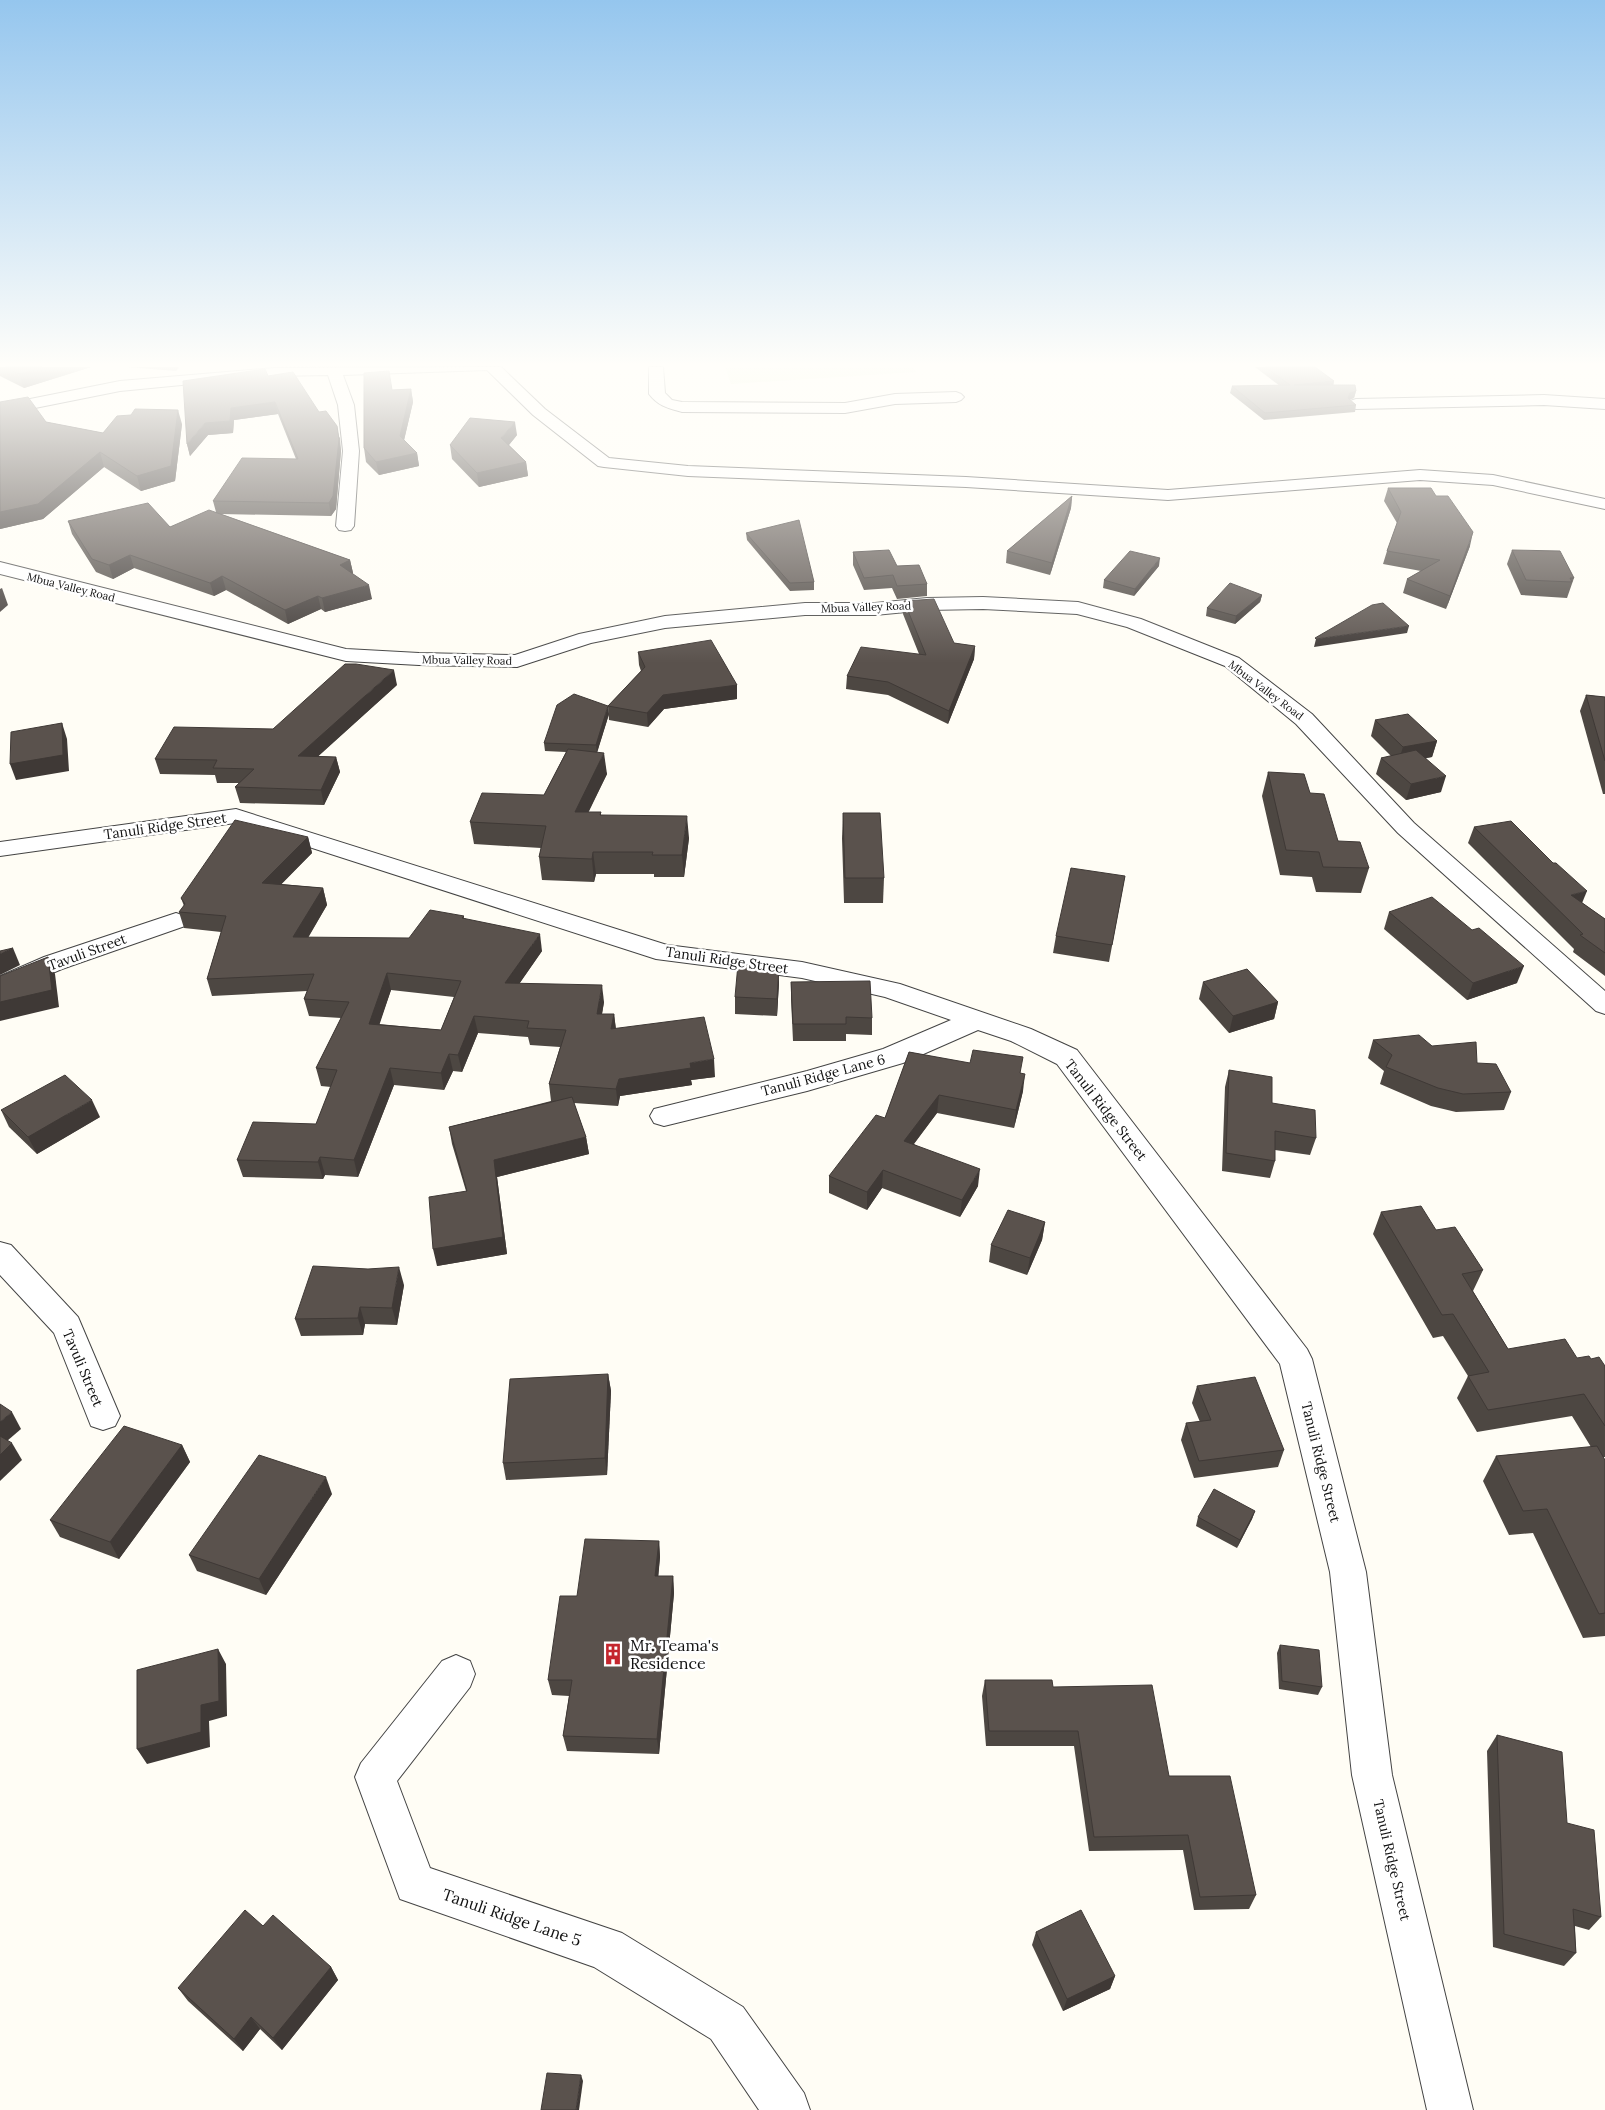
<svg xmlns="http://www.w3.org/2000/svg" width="1605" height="2110" viewBox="0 0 1605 2110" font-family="Lora,serif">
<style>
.pitch{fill:#e6f2cf}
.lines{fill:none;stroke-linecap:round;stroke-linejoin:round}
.minor-casing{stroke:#444;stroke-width:2}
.minor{fill:#fff;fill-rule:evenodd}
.wall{fill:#4d4742;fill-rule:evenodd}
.shaded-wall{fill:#3f3936}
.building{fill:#5a524d;stroke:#3f3936;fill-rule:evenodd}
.labels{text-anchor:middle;stroke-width:5;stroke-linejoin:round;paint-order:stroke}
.far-street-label{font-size:11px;fill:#111;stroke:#fff}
.street-label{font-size:14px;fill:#111;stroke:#fff}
.near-poi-label{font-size:16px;fill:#111;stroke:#fff;text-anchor:start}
.near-street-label{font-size:16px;fill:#111;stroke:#fff}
</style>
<rect width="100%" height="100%" fill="#fffdf5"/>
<path class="pitch" d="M725 367H913L916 372 731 384Z"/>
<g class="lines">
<g class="minor-casing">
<g id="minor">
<path d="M501 367 545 409 609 458 688 466 966 477 1168 490 1420 470 1493 475 1605 499V509L1493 485 1420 480 1168 500 966 487 688 476 604 467 598 466 533 415 487 370 343 375 354 405 359 451 354 526 351 530 345 531 339 530 336 526 343 451 338 405 328 375 274 376 120 391 0 415V405L120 381 274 368Z"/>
<path d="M649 367H663L665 393 672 400 682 402 845 403 895 394 956 392 961 394 964 397 961 400 956 402 895 404 845 413 682 412C668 408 658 406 649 394Z"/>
<path d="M1544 395 1605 399V409L1544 405 1356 409 1350 407 1348 404 1350 401 1356 399Z"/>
<path d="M0 562 346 649 419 653 515 655 579 634 665 616 805 603H875L927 598 983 597 1078 602 1141 619 1239 658 1312 714 1414 823 1605 991V1014L1596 1011 1398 833 1296 724 1225 666 1127 627 1077 614 983 609 927 610 875 615H805L665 628 591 643 517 667 419 665 346 661 0 574Z"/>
<path d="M236 809 667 945 802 962 900 984 1031 1029 1077 1050 1307 1349 1312 1359 1366 1572 1392 1775 1473 2110H1427L1352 1775 1330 1572 1280 1364 1057 1064 1011 1041 978 1030 903 1063 807 1091 664 1126 654 1123 650 1116 654 1109 807 1071 883 1049 951 1020 885 997 802 978 656 959 235 823 0 856V842Z"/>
<path d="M176 913 185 916 189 921 185 926 62 969 0 995V976L44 957Z"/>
<path d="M0 1242 11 1245 78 1317 120 1416 115 1426 103 1430 91 1426 54 1333 0 1275Z"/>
<path d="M456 1655 470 1661 475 1674 470 1687 397 1781 430 1868 622 1933 743 2007 804 2093 810 2110H759L711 2039 594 1967 400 1899 355 1777 361 1763 442 1661Z"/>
</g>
</g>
<use href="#minor" class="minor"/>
</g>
<g class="wall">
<path d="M0 367H91L24 388 0 376Z"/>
<path d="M127 367H179L176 371Z"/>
<path d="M1255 367H1315L1334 381 1333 385 1356 391 1354 398 1349 400 1356 405 1355 412 1264 420 1230 393 1232 386H1280Z"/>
<path d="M268 376 319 412 340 438 341 451 336 509 331 516 221 514 350 560 353 573 352 574 372 599 325 612 321 609 288 624 226 590 214 596 134 568 113 579 96 572 72 534 68 521 170 527 216 512 213 501 296 459 278 414 234 420 233 433 208 435 190 456 187 444Z"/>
<path d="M411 389 413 402 404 440 417 453 419 466 379 475 366 462 364 448 392 390Z"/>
<path d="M0 402 46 422 103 433 182 424 175 481 141 491 104 467 43 519 0 529Z"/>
<path d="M517 435 509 445 526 462 528 476 479 487 452 459 450 445Z"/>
<path d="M1388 488 1470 546 1446 609 1403 593 1407 579 1421 571 1383 564 1387 551 1397 523 1384 501Z"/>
<path d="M1072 496 1071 508 1050 575 1006 563 1007 551Z"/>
<path d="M746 533 814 582V590L790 591 747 540Z"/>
<path d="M1512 550 1574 578 1567 598 1521 595 1507 564Z"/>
<path d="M853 552 927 584V596L897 599 892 588 864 590 853 565Z"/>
<path d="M1159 566 1134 596 1103 588 1104 580Z"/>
<path d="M1262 595 1260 602 1235 624 1206 616 1207 608Z"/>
<path d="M904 601 954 643 975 646 974 659 948 724 888 695 846 689 847 676 919 654 903 614Z"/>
<path d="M638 652 737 685V699L664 709 648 727 609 720 608 706 641 671 639 665Z"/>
<path d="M397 685 318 756 336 757 340 772 324 805 240 803 235 787 239 783H217L215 775 160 774 155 759 273 729Z"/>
<path d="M1586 695 1605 697V794H1603L1580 711Z"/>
<path d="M609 714 597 752 607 774 588 812H601V815L689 838 684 877H654V874H596L594 882 542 880 539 857 541 848 474 844 470 822 544 795 566 752 545 751 544 743Z"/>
<path d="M1375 720 1437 741 1432 757 1426 758 1441 792 1406 800 1376 774 1381 758 1391 756 1371 736Z"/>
<path d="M1268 772 1310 793 1338 841 1369 868 1361 893 1316 892 1312 877 1280 875 1262 796Z"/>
<path d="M843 813 884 878 883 903H844L842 838Z"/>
<path d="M1474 827 1605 919V976L1573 952 1574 949 1468 843Z"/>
<path d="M308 837 312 853 281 884 323 888 327 905 308 938H409L464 916V918L542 951 519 984 604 1002 602 1014H614L616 1029 715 1077 691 1080 692 1085 620 1096 618 1106 574 1103 586 1137 589 1154 497 1177 507 1254 437 1266 466 1191 452 1144 449 1127 551 1101 549 1084 560 1047 530 1045 528 1037 478 1033 462 1072 453 1071 444 1090 394 1085 358 1177 325 1175 323 1179 243 1177 237 1160 316 1124 331 1087 321 1086 316 1068 341 1018 309 1016 304 999 307 991 212 996 207 979 221 932 184 928 179 912 184 906 181 898ZM391 990 454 997 441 1030 379 1024Z"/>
<path d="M1125 876 1109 962 1053 953 1056 936Z"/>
<path d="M1389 912 1472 930 1517 983 1467 1000 1384 929Z"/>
<path d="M791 982 872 1018V1035L846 1034V1041H793L791 999Z"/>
<path d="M1203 982 1278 1002 1274 1019 1229 1033 1199 999Z"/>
<path d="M779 983 777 1016 735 1014V997Z"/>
<path d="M1373 1040 1432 1046 1477 1063 1511 1092 1504 1110 1456 1112 1431 1106 1380 1084 1384 1071 1368 1058Z"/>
<path d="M909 1052 1021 1073 1023 1091 1014 1128 937 1113 914 1144 978 1186 960 1217 882 1188 867 1210 829 1193V1176L885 1118Z"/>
<path d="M1229 1070 1316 1138 1310 1155 1275 1150V1161L1270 1178 1222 1171 1225 1087Z"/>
<path d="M1 1110 100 1117 37 1154 9 1127Z"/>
<path d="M1381 1212 1436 1230 1483 1270 1473 1291 1508 1349 1577 1358 1591 1359 1605 1366V1457H1603L1605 1460V1636L1583 1638 1533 1533 1509 1535 1483 1481 1496 1456 1591 1447 1572 1416 1477 1432 1457 1398 1468 1376 1443 1336 1433 1338 1373 1234Z"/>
<path d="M1045 1222 1042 1240 1027 1275 989 1262 991 1245Z"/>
<path d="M404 1285 397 1325 365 1324 363 1335 301 1336 295 1319Z"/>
<path d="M608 1374 611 1391 607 1475 506 1480 503 1463Z"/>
<path d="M1197 1386 1284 1450 1278 1467 1194 1478 1181 1440 1186 1423 1200 1422 1192 1403Z"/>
<path d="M182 1445 190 1462 119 1559 60 1537 50 1520Z"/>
<path d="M332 1494 266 1595 197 1571 189 1555Z"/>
<path d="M1255 1511 1252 1519 1237 1548 1196 1526 1198 1517Z"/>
<path d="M659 1541 660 1557 658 1576H673L674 1593 659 1754 567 1751 563 1736 569 1696 552 1695 548 1680 577 1596Z"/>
<path d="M1280 1645 1322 1687 1318 1695 1279 1689 1277 1653Z"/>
<path d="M985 1680 1053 1687 1169 1776 1256 1895 1249 1909 1194 1910 1183 1850 1089 1851 1074 1746H986L982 1696Z"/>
<path d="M1497 1735 1567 1823 1601 1917 1589 1930 1575 1926 1576 1953 1564 1966 1493 1947 1487 1751Z"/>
<path d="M263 1926 331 1967 338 1980 282 2050 260 2029 243 2051 188 2001 178 1988Z"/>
<path d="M1036 1932 1115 1976 1110 1989 1063 2011 1032 1945Z"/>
</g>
<g class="shaded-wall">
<path d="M42 367H91L24 388 19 374Z"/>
<path d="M1334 381 1333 388 1294 385Z"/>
<path d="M411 389 413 402 402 449 400 436Z"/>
<path d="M1356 391 1354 398 1348 400V398L1350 393Z"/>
<path d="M275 402 278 414 234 420 233 433 208 435 190 456 187 444 205 423 231 408Z"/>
<path d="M178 410 182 424 175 481 141 491 137 476Z"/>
<path d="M515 422 517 435 503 452 501 438Z"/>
<path d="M337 426 341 451 336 509 331 516 329 503Z"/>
<path d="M100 452 104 467 43 519 0 529V512Z"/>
<path d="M417 453 419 466 379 475 376 462Z"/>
<path d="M526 462 528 476 479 487 477 473Z"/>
<path d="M1072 496 1071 508 1050 575 1052 563Z"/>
<path d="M1473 532 1470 546 1446 609 1450 596Z"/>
<path d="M130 555 134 568 113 579 109 565Z"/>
<path d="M1160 558 1159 566 1134 596 1135 589Z"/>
<path d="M350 560 353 573 342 579 340 565Z"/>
<path d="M222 576 226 590 214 596 210 583Z"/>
<path d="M369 585 372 599 325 612 322 598Z"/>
<path d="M2 588 8 605 0 612V589Z"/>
<path d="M1262 595 1260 602 1235 624 1236 616Z"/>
<path d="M318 596 321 609 288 624 285 610Z"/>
<path d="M1409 626 1407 633 1314 647 1316 639Z"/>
<path d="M975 646 974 659 948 724 949 711Z"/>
<path d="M394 670 397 685 302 771 298 756Z"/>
<path d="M737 685V699L664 709 648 727 647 713 663 695Z"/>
<path d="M608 706 609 714 597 753 596 745Z"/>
<path d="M62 723 67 739 69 771 16 780 10 764Z"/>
<path d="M1437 741 1432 757 1398 763 1403 747Z"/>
<path d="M604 753 607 774 578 834 575 812Z"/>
<path d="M336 757 340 772 324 805 321 790Z"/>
<path d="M1446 776 1441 792 1406 800 1411 784Z"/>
<path d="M687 816 689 838 684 877 682 855Z"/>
<path d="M308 837 312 853 267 899 262 883Z"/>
<path d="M593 852 596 874 594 882 592 859Z"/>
<path d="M323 888 327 905 298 954 293 937Z"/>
<path d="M1587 891 1580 908 1571 895Z"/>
<path d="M540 934 542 951 508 1000 505 983Z"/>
<path d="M13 948 20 965 0 975V954Z"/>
<path d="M48 957 55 974 59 1007 0 1021V1002Z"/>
<path d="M779 966V983L777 1016V999Z"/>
<path d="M1524 966 1517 983 1467 1000 1473 983Z"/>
<path d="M387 973 391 990 374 1041 369 1024Z"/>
<path d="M602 985 604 1002 599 1031 597 1014Z"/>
<path d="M1278 1002 1274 1019 1229 1033 1233 1016Z"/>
<path d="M614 1014 616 1031 611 1029Z"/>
<path d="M474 1016 478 1033 462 1072 458 1055Z"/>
<path d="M449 1054 453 1071 444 1090 441 1073Z"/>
<path d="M714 1059 715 1077 691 1080 692 1085 620 1096 618 1106 616 1089 619 1079 690 1063Z"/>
<path d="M390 1068 394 1085 358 1177 354 1160Z"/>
<path d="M1025 1074 1023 1091 1014 1128 1016 1110Z"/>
<path d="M939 1095 937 1113 903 1158 904 1141Z"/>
<path d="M92 1100 100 1117 37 1154 28 1137Z"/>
<path d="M586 1137 589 1154 497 1177 507 1254 437 1266 433 1249 494 1160Z"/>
<path d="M320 1157 325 1175 323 1179 318 1162Z"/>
<path d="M980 1169 978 1186 960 1217 962 1200Z"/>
<path d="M883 1170 882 1188 867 1210V1192Z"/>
<path d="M1045 1222 1042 1240 1027 1275 1030 1258Z"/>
<path d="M399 1267 404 1285 397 1325 392 1308Z"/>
<path d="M360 1307 365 1324 363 1335 358 1318Z"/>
<path d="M608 1374 611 1391 607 1475 605 1458Z"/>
<path d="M12 1412 21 1429 0 1447V1422Z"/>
<path d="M12 1443 22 1460 0 1481V1455Z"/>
<path d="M182 1445 190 1462 119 1559 110 1542Z"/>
<path d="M326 1477 332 1494 266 1595 259 1579Z"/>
<path d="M1255 1511 1252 1519 1237 1548 1240 1540Z"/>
<path d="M659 1541 660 1557 657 1592 655 1576Z"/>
<path d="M673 1576 674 1593 659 1754 657 1739Z"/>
<path d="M218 1649 226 1664 227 1716 209 1721 210 1747 147 1764 137 1749 201 1705Z"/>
<path d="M331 1967 338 1980 282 2050 273 2038Z"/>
<path d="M1115 1976 1110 1989 1063 2011 1067 1999Z"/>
<path d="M251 2017 260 2029 243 2051 234 2039Z"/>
<path d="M581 2075 583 2081 579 2110H576Z"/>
</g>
<g class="building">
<path d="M5 367H42L19 374Z"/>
<path d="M1265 367H1315L1334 381 1294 385H1355L1356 391 1350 393 1348 398 1356 405 1265 413 1232 386 1290 385Z"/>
<path d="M265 369 268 376 293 372 319 412 326 411 337 426 339 439 333 496 329 503 213 501 242 458 298 459 275 402 231 408 230 421 205 423 187 444 183 381Z"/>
<path d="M389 371 392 390 411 389 400 436 417 453 376 462 364 448V373Z"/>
<path d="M28 397 46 422 103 433 117 416 131 415 135 409 178 410 171 466 137 476 100 452 38 504 0 512V402Z"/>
<path d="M470 418 515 422 501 438 526 462 477 473 450 445Z"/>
<path d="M1388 488H1431L1436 496H1448L1473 532 1450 596 1407 579 1440 560 1387 551 1401 512Z"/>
<path d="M1072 496 1052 563 1007 551Z"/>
<path d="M148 503 170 527 209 510 350 560 340 565 369 585 322 598 318 596 285 610 222 576 210 583 130 555 109 565 92 559 68 521Z"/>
<path d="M799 520 814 582 790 583 746 533Z"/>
<path d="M889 550 897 566 919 565 927 584 897 586 893 575 864 578 853 552Z"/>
<path d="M1512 550 1560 551 1574 578H1570L1572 582 1526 580Z"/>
<path d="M1130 551 1160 558 1135 589 1104 580Z"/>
<path d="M1230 583 1262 595 1236 616 1207 608Z"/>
<path d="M934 599 954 643 975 646 949 711 888 682 847 676 861 647 926 655 904 601Z"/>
<path d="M1383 603 1409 626 1316 639 1315 638 1372 605Z"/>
<path d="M711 640 737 685 663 695 647 713 608 706 645 667 638 652Z"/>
<path d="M345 664H356L394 670 298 756 336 757 321 790 235 787 254 769 213 768 217 760 155 759 174 727 273 729Z"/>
<path d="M574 694 608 706 596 745 544 743 557 705Z"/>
<path d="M1586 695 1605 697V761Z"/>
<path d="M1408 714 1437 741 1403 747 1375 720Z"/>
<path d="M62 723 63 755 10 764 11 732Z"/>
<path d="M568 749 604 753 575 812H601L600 815 687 816 682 855H652L653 852H593L592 859 539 857 546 826 470 822 482 793 544 795Z"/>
<path d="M1416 750 1446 776 1411 784 1381 758Z"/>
<path d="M1268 772 1304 774 1310 793 1324 794 1338 841 1360 842 1369 868 1323 867 1319 852 1286 850Z"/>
<path d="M843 813H880L884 878H845Z"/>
<path d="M235 820 308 837 262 883 323 888 293 937 409 938 430 910 464 916 462 918 540 934 505 983 602 985 597 1014H614L611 1029 704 1017 714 1059 690 1063 691 1068 619 1079 616 1089 549 1084 566 1030 527 1028 529 1021 474 1016 458 1055 449 1054 441 1073 390 1068 354 1160 320 1157 318 1162 237 1160 253 1122 316 1124 337 1070 316 1068 349 1002 304 999 314 974 207 979 226 916 179 912 185 904 181 898ZM387 973 461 981 441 1030 369 1024Z"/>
<path d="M1511 821 1553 863H1556L1587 891 1571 895 1605 919V953L1580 935 1583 934 1474 827Z"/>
<path d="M1071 868 1125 876 1112 945 1056 936Z"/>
<path d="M1432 897 1472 930 1479 928 1524 966 1473 983 1389 912Z"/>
<path d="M13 948 0 954V951Z"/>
<path d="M48 957 52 990 0 1002V976Z"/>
<path d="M738 964 779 966 777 999 735 997Z"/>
<path d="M1247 969 1278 1002 1233 1016 1203 982Z"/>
<path d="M870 981 872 1018 846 1017V1024H793L791 982Z"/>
<path d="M1419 1035 1432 1046 1476 1042 1477 1063 1496 1064 1511 1092 1463 1094 1438 1088 1386 1067 1392 1055 1373 1040Z"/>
<path d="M973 1050 1023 1057 1020 1073 1025 1074 1016 1110 939 1095 904 1141 980 1169 962 1200 883 1170 867 1192 829 1176 876 1115 885 1118 909 1052 970 1063Z"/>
<path d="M1229 1070 1272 1077V1103L1315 1110 1316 1138 1275 1131V1161L1226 1153Z"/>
<path d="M65 1075 92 1100 28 1137 1 1110Z"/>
<path d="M572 1097 586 1137 494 1160 503 1237 433 1249 429 1197 467 1191 449 1127Z"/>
<path d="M1421 1206 1436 1230 1455 1227 1483 1270 1462 1274 1508 1349 1565 1339 1577 1358 1589 1356 1591 1359 1599 1357 1605 1366V1426L1584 1394 1488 1410 1468 1376 1489 1372 1453 1314 1442 1315 1381 1212Z"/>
<path d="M1008 1210 1045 1222 1030 1258 991 1245Z"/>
<path d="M313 1266 368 1269 399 1267 392 1308 360 1307 358 1318 295 1319Z"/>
<path d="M608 1374 605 1458 503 1463 510 1379Z"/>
<path d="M1255 1377 1284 1450 1199 1461 1186 1423 1211 1420 1197 1386Z"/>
<path d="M0 1404 12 1412 0 1422Z"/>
<path d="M124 1426 182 1445 110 1542 50 1520Z"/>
<path d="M0 1436 12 1443 0 1455Z"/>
<path d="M1597 1446 1605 1460V1613L1599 1614 1547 1509 1523 1511 1496 1456Z"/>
<path d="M259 1455 326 1477 259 1579 189 1555Z"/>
<path d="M1214 1489 1255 1511 1240 1540 1198 1517Z"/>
<path d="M585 1539 659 1541 655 1576H673L657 1739 563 1736 572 1680H548L560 1596H577Z"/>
<path d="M1280 1645 1319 1650 1322 1687 1282 1681Z"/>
<path d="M218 1649 219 1701 201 1705V1732L137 1749V1670Z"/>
<path d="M985 1680H1052L1053 1687 1152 1685 1169 1776H1230L1256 1895 1200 1897 1188 1835 1094 1837 1078 1731H989Z"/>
<path d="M1497 1735 1562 1752 1567 1823 1594 1830 1601 1917 1573 1909 1576 1953 1504 1934Z"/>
<path d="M245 1910 263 1926 273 1915 331 1967 273 2038 251 2017 234 2039 178 1988Z"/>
<path d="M1081 1910 1115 1976 1067 1999 1036 1932Z"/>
<path d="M547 2073 581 2075 576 2110H541Z"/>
</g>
<linearGradient id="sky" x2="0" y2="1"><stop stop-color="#95c6ee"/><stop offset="0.55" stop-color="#fffefa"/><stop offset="1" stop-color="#fffefa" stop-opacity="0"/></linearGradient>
<rect width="1605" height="663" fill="url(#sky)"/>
<defs>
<g id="building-bare" transform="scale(1.725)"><path d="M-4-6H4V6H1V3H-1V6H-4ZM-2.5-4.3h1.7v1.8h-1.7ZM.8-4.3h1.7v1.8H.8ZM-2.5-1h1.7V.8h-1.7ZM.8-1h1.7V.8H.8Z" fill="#c4262e" stroke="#fff" stroke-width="2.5" paint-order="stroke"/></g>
</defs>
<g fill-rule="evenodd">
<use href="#building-bare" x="613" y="1654"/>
</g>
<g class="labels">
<g class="far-street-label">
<text transform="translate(71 587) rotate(14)" y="4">Mbua Valley Road</text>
<text transform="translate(866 607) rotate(-2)" y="4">Mbua Valley Road</text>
<text transform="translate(467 660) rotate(1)" y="4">Mbua Valley Road</text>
<text transform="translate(1266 690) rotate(37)" y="4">Mbua Valley Road</text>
</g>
<g class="street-label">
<text transform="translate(165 826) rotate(-8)" y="5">Tanuli Ridge Street</text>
<text transform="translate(87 952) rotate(-20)" y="5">Tavuli Street</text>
<text transform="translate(727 960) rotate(8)" y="5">Tanuli Ridge Street</text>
<text transform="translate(823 1075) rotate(-15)" y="5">Tanuli Ridge Lane 6</text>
<text transform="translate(1106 1110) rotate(52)" y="5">Tanuli Ridge Street</text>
<text transform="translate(83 1368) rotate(67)" y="5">Tavuli Street</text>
<text transform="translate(1321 1462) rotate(76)" y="5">Tanuli Ridge Street</text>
<text transform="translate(1392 1860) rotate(77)" y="5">Tanuli Ridge Street</text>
</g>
<g class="near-poi-label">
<text x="630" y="1651">Mr. Teama's<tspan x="630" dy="18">Residence</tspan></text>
</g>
<g class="near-street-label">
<text transform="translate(512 1917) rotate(19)" y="6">Tanuli Ridge Lane 5</text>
</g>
</g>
</svg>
